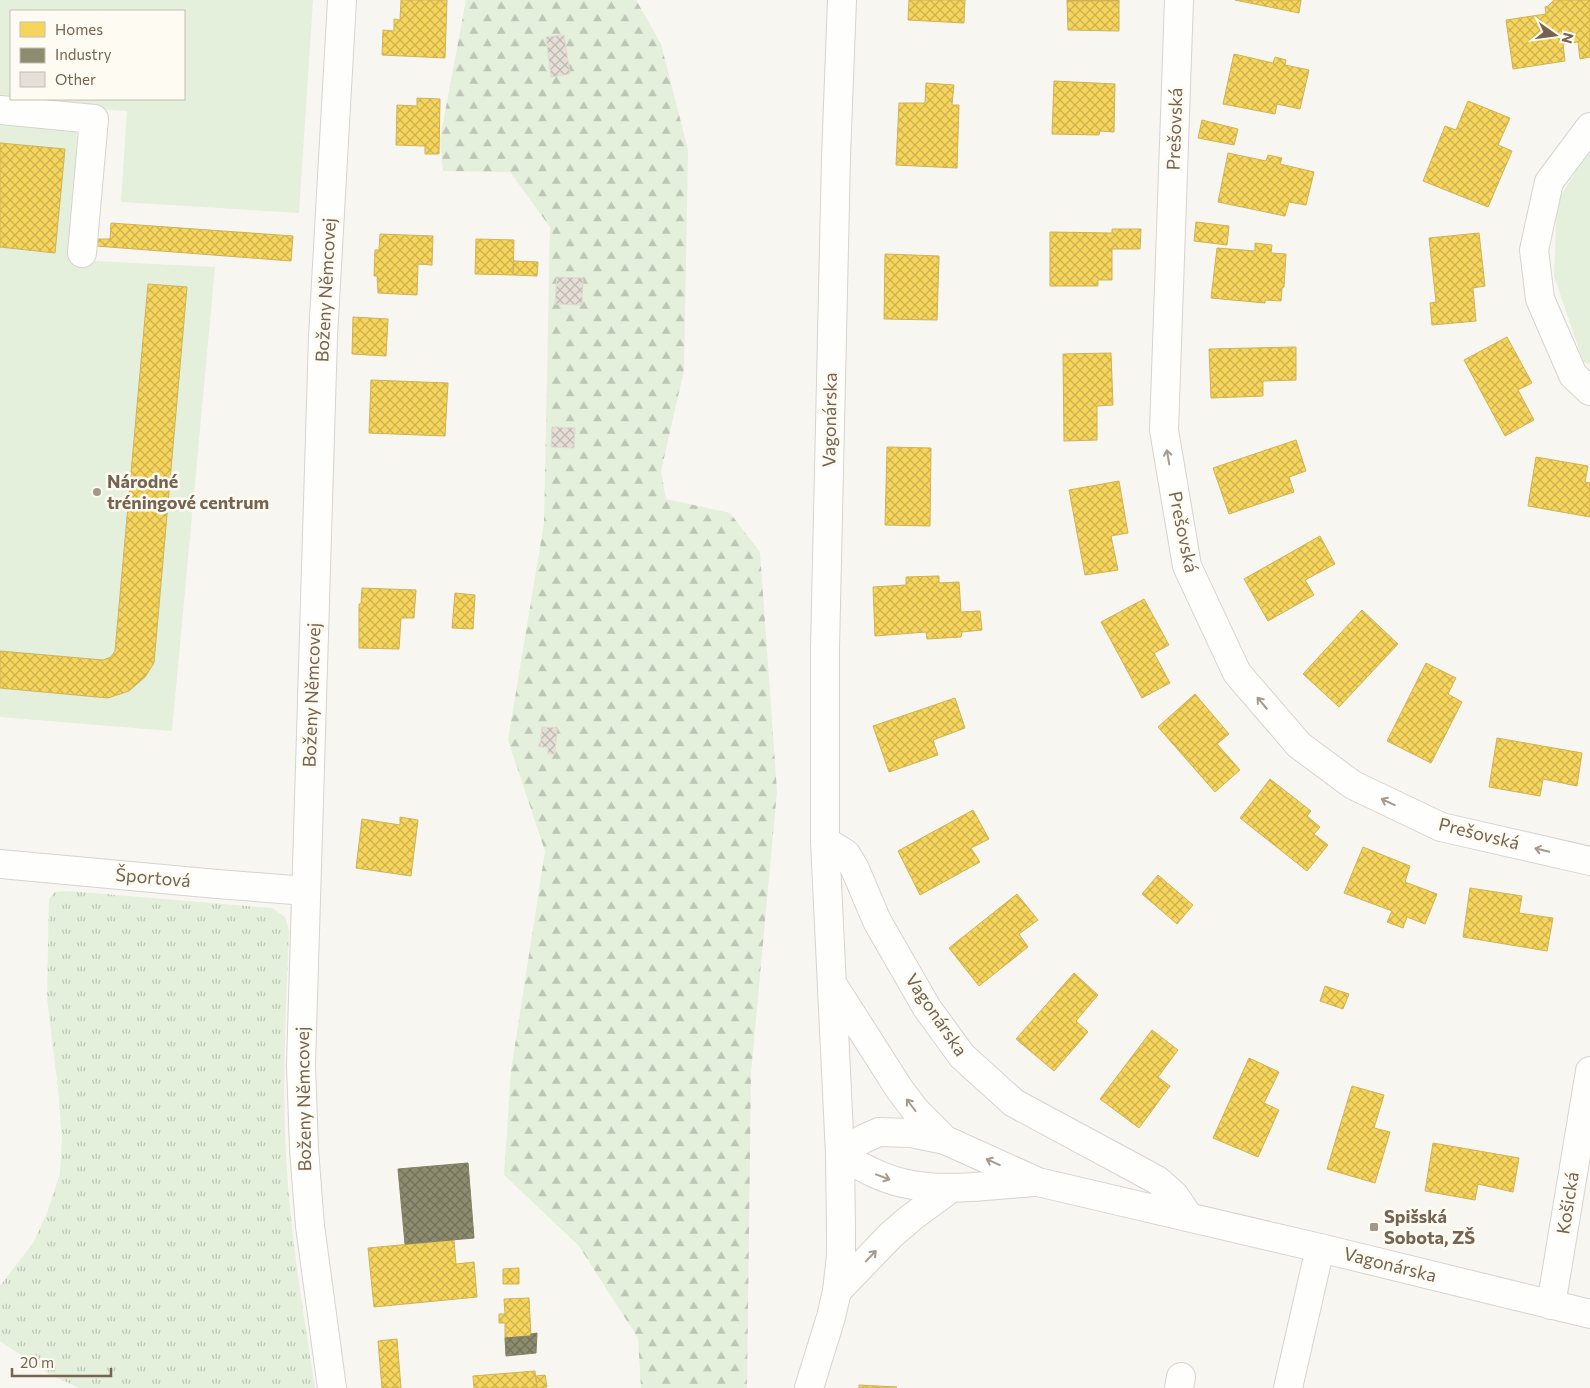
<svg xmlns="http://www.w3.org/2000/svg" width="1590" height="1388" viewBox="0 0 1590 1388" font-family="Commissioner,sans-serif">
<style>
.grass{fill:url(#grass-tufts)}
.forest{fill:url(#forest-firs)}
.green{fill:#e4efdc;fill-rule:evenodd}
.homes{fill:url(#homes-cross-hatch);stroke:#d0b358}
.industry{fill:url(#industry-cross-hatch);stroke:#858065}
.building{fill:url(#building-cross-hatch);stroke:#e1dad2}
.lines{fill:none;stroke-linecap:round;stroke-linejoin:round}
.minor-casing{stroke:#d7d3ce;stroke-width:30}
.minor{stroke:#fefefd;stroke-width:28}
.oneway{stroke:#a6998d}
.poi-dot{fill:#a49688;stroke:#fefbf3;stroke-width:2}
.labels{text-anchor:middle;stroke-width:5;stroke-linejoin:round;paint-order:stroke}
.street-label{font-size:18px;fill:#766350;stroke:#fefbf3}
.poi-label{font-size:18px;font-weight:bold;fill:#766350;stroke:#fefbf3;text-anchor:start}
</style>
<defs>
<pattern id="grass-tufts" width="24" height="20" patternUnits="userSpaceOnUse" patternTransform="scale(1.25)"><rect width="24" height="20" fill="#e4efdc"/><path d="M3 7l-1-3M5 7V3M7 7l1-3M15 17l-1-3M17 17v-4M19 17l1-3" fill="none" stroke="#bdc5b5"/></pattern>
<pattern id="forest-firs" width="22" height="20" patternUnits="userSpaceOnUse" patternTransform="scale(1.25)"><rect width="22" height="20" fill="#e4efdc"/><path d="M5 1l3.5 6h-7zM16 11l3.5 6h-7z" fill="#bdc5b5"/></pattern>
<pattern id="homes-cross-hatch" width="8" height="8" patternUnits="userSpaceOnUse" patternTransform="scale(1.25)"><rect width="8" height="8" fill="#f6d55c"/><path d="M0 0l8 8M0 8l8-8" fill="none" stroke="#ccb04e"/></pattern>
<pattern id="industry-cross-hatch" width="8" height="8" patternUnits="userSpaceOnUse" patternTransform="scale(1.25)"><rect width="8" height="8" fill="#8c8c6e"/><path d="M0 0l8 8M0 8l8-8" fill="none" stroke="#727058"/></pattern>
<pattern id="building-cross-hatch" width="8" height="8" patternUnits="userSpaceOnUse" patternTransform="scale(1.25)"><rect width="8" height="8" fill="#e5dfd7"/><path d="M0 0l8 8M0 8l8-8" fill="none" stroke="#beb8b1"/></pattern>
</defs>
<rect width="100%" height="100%" fill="#f8f6f0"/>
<path class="grass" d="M68 891 272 908 285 917 289 931C286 1005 282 1080 286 1155 290 1233 303 1311 315 1388H79L49 1374 0 1341V1286L33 1243 47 1213 60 1173 62 1140 58 1088 47 998 49 899 55 892Z"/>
<path class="forest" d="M466 0H636L661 44 688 150 684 370 661 471 666 499 730 513 760 552 777 791 751 1073 747 1388H641L638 1338 579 1246 504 1175 511 1071 545 851 508 740 544 523 550 227 510 172 443 171 440 139Z"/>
<g class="green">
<path d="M0 0H313L299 213 121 202 127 111 0 103ZM11 11H184V99H11Z"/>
<path d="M0 121 77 127 73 260 215 267 172 731 0 717Z"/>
<path d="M1590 148V365L1583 361 1554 276 1557 202Z"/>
</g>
<g class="homes">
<path d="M401 0H447L445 58 382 55 383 30 394 31V19L400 20Z"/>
<path d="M909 0H965L964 23 908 20Z"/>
<rect x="1067" y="0" width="52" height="1"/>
<path d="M1235 0H1301L1299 13Z"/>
<path d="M1554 0H1590V57L1580 59 1578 42 1563 44 1565 61 1513 69 1506 20 1546 14 1545 7 1548 6Z"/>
<path d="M1067 1H1119V31L1068 30Z"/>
<path d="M1234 54 1273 63 1275 57 1286 60 1285 65 1309 70 1300 109 1277 104 1275 114 1223 104Z"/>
<path d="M1054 81 1115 84 1114 132 1100 131 1099 135 1052 134Z"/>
<path d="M926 83 954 85 952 105H959L957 168 896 165 899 103H925Z"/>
<path d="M417 98 440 99 439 154H425V146L396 145 397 105 417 106Z"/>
<path d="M1468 101 1510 118 1498 145 1512 151 1488 207 1423 181 1445 126 1456 130Z"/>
<path d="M1202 120 1238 129 1234 145 1198 138Z"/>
<path d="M0 143 65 149 55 253 0 247Z"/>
<path d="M1228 153 1266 161 1268 155 1282 158 1280 164 1314 172 1306 205 1289 202 1285 216 1218 202Z"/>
<path d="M1196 222 1229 226 1227 245 1194 241Z"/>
<path d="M111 223 293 236 291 261 96 246V239H110Z"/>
<path d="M1112 229H1141L1140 249H1112V280H1098V286H1050V232L1112 233Z"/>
<path d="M1479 233 1485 286 1473 288 1476 321 1432 325 1430 303 1436 302 1429 238Z"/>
<path d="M380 234 433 236 432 265 418 264 417 295 378 293 377 276H374L375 250H379Z"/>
<path d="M476 239 514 240 513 275 475 274Z"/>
<path d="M1255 243 1272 245 1271 253 1286 254 1284 287 1282 288 1281 301 1265 300V303L1211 298 1217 248 1255 251Z"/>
<path d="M885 254 939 256 937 320 884 319Z"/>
<path d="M514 261 538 262 537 276 513 275Z"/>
<path d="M148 284 187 287 154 663 145 677 129 691 108 698 0 688V651L103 660 111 657 115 651Z"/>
<path d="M353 317 388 319 386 356 352 354Z"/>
<path d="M1507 337 1532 383 1518 390 1534 420 1505 436 1464 360Z"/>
<path d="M1296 347V380L1263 381V396L1211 398 1209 349Z"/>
<path d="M1111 353 1113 405 1097 406V440L1064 441 1063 354Z"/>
<path d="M371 380 448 383 445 436 369 433Z"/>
<path d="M1296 440 1306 471 1289 477 1294 492 1229 514 1213 468Z"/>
<path d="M887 447 931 448 930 526 885 525Z"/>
<path d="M1536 457 1588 466 1585 482 1590 483V517L1528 506Z"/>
<path d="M1119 481 1128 533 1111 536 1118 570 1085 575 1069 490Z"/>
<path d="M1320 536 1335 564 1305 580 1314 595 1268 621 1244 579Z"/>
<path d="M939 576V583L959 582 961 612 980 611 982 630 962 632 961 637 927 639 926 632 875 636 873 587 906 585V577Z"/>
<path d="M362 588 416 590 414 618H401L399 649 359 648V604H361Z"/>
<path d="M455 593 475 595 473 629 452 628Z"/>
<path d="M1144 599 1169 645 1154 653 1170 683 1142 698 1101 622Z"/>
<path d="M1362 610 1398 644 1339 707 1303 674Z"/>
<path d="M1426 663 1456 678 1448 694 1462 702 1431 763 1387 741Z"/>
<path d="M1195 694 1229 734 1217 744 1240 770 1215 792 1158 727Z"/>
<path d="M955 698 965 728 933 740 938 755 889 772 873 726Z"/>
<path d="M1497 738 1582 753 1577 786 1543 779 1540 796 1489 787Z"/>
<path d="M1270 779 1311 811 1307 816 1320 827 1314 834 1328 845 1307 871 1240 818Z"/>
<path d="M973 810 989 839 971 848 980 862 920 895 898 851Z"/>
<path d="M400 817 418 820 411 876 356 868 362 819 400 825Z"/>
<path d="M1363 847 1410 866 1405 882 1437 894 1425 924 1407 917 1403 928 1387 922 1392 911 1344 893Z"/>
<path d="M1158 875 1193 905 1177 924 1142 894Z"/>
<path d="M1470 888 1522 896 1519 913 1553 918 1547 951 1463 937Z"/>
<path d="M1017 894 1038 920 1019 934 1028 947 979 986 949 948Z"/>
<path d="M1074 973 1098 995 1076 1021 1088 1032 1054 1071 1016 1039Z"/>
<path d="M1325 986 1349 994 1343 1009 1320 1001Z"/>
<path d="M1152 1030 1178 1050 1158 1077 1170 1086 1139 1128 1100 1099Z"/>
<path d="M1249 1058 1279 1072 1264 1103 1279 1110 1258 1157 1213 1138Z"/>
<path d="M1352 1086 1384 1095 1374 1128 1390 1132 1375 1183 1327 1169Z"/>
<path d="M1433 1143 1519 1158 1513 1192 1478 1184 1475 1200 1425 1191Z"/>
<path d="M454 1240 456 1264 474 1262 477 1297 374 1307 368 1248Z"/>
<path d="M519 1268V1284H503V1269Z"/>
<path d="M529 1298 531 1336 505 1338V1323H499V1314H505L504 1299Z"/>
<path d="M397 1339 401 1388H382L378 1341Z"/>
<path d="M535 1371 537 1388H474L473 1376Z"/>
<path d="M545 1375 547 1387 537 1388 536 1376Z"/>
<path d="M859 1385 897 1387 859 1388Z"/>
</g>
<g class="industry">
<path d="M468 1163 474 1238 405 1244 398 1169Z"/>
<path d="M537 1333 536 1353 506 1356 505 1338 531 1336V1334Z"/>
</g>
<g class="building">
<path d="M564 35 570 74 551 77 546 37Z"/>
<path d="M557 277 583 278 582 305 555 304Z"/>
<path d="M552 427 575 428 574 448 551 447Z"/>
<path d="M542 727 557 728 555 754H548V747H540Z"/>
</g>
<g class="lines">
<g class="minor-casing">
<g id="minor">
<path d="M1179 0 1164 430 1187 566 1237 673 1299 745 1353 785 1441 827 1590 861"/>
<path d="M0 110 94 119 82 253"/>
<path d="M1590 127 1549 182 1534 250 1540 299 1573 375 1590 391"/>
<path d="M825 841 846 854 855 869 877 921 927 1008 962 1056 1014 1103 1157 1180 1174 1195 1189 1217"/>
<path d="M0 864 217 884 306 891"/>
<path d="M833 985 900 1090 916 1111 945 1140"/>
<path d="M840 1155 863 1139 879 1132 911 1133 945 1140 1038 1182 1320 1248 1590 1314"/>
<path d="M840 1155C860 1166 880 1178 903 1183 943 1193 993 1185 1034 1182"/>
<path d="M837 1291 891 1235 912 1217 950 1189"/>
<path d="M1551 1305 1590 1071"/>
<path d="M332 1388 310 1226 304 1149 301 1065 323 336 342 0"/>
<path d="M809 1388 831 1317 837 1291 841 1256V1230L840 1155 825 841V649L836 157 842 0"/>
<path d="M1179 1388 1181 1377"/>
<path d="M1288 1388 1320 1248"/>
</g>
</g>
<use href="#minor" class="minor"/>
</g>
<defs><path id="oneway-shaft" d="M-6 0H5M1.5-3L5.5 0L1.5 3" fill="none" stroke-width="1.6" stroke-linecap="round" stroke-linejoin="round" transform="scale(1.25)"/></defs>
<g class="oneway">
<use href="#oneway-shaft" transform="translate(1168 457) rotate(-100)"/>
<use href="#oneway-shaft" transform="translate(1262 703) rotate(-130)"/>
<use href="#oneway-shaft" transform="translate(1388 802) rotate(-155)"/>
<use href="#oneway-shaft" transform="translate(1542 850) rotate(-167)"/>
<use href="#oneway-shaft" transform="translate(911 1105) rotate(-127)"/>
<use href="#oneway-shaft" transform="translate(993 1162) rotate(-156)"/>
<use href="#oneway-shaft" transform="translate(883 1177) rotate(21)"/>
<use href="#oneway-shaft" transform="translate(871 1256) rotate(-46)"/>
</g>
<g class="poi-dot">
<circle cx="97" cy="492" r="5"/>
<rect x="1369" y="1222" width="10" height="10" rx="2.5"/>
</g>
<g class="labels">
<g class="street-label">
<text transform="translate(1175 129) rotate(-88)" y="6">Prešovská</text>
<text transform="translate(326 290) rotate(-87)" y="6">Boženy Němcovej</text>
<text transform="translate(830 420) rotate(-89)" y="6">Vagonárska</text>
<text transform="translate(1183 532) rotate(78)" y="6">Prešovská</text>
<text transform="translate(312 695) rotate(-88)" y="6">Boženy Němcovej</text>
<text transform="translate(1479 834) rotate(14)" y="6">Prešovská</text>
<text transform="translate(153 878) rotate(5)" y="6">Športová</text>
<text transform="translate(936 1015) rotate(56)" y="6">Vagonárska</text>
<text transform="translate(304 1099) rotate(-91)" y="6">Boženy Němcovej</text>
<text transform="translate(1568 1203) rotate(-81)" y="6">Košická</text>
<text transform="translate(1390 1265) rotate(14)" y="6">Vagonárska</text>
</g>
<g class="poi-label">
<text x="107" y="488">Národné<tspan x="107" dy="21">tréningové centrum</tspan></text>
<text x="1384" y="1223">Spišská<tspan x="1384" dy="21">Sobota, ZŠ</tspan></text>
</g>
</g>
<rect x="10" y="10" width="175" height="90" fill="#fefbf3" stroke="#c8beb2"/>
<rect x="20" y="22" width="25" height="15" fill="#f6d55c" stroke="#c8beb2"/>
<text x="55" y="35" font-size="15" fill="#766350">Homes</text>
<rect x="20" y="48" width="25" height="15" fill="#8c8c6e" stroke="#c8beb2"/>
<text x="55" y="60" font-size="15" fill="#766350">Industry</text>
<rect x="20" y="72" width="25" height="15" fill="#e5dfd7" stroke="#c8beb2"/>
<text x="55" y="85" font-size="15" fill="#766350">Other</text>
<g transform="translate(1555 35) rotate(104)" stroke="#fefbf3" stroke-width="4" paint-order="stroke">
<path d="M0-4L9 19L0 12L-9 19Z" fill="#766350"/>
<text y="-8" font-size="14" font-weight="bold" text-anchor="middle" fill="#766350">N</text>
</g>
<path d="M12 1368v8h99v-8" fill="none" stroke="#766350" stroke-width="2.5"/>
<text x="20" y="1368" font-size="15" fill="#766350" stroke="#fefbf3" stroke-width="4" paint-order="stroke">20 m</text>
</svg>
